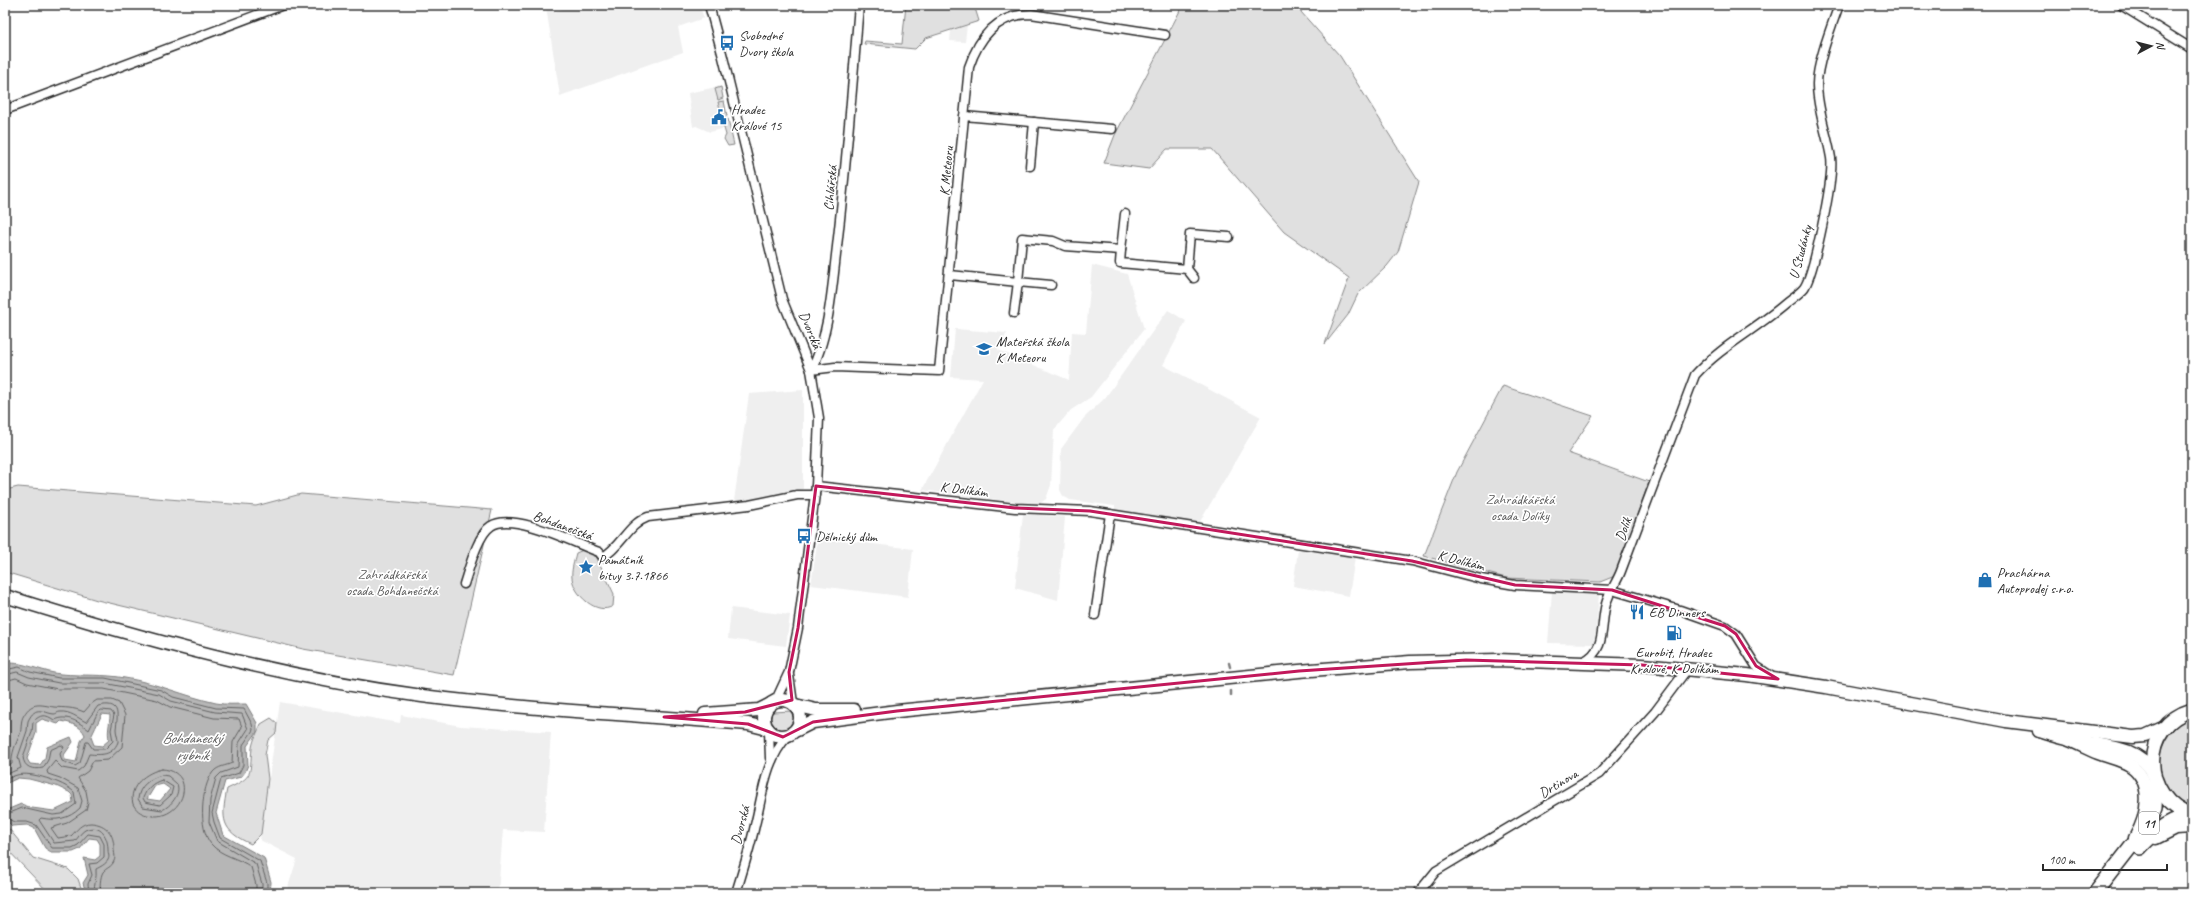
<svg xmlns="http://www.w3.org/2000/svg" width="2197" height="898" viewBox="0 0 2197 898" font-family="Caveat,sans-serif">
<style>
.built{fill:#efefef}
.green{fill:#e0e0e0;stroke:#868686}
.water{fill:#b6b6b6;stroke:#7e7e7e;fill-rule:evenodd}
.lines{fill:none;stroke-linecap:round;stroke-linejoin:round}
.shore{stroke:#636363;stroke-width:1}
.stream{stroke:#7e7e7e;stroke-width:2.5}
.minor-casing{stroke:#2b2b2b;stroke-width:11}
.secondary-casing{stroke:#2b2b2b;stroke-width:15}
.primary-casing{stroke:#2b2b2b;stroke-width:16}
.minor{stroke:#fff;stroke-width:8}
.secondary{stroke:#fff;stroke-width:12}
.primary{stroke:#fff;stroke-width:13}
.marked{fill:none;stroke:#c2185b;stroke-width:3;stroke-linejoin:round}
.labels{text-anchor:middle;stroke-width:3.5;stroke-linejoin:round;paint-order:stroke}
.shield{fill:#fff;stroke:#6b6b6b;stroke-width:1}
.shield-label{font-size:13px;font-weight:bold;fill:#2b2b2b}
.poi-label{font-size:14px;fill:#2b2b2b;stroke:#fff;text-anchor:start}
.street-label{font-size:14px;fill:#2b2b2b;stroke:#fff}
.park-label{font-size:14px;fill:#585858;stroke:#fff}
.water-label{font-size:15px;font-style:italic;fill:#5c5c5c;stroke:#fff}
</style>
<rect width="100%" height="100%" fill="#fff"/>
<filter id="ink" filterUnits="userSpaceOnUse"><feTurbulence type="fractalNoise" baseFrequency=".025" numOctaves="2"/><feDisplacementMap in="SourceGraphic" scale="8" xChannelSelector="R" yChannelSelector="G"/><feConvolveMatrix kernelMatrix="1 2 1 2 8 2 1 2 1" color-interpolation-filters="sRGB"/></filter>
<g filter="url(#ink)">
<g class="built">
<path d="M553 5 555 12 574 5H699L704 18 678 27 683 52 560 96 546 7Z"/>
<path d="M967 25 965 42 950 41 951 30Z"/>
<path d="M721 86 730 127 710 132 696 126 693 127 688 93Z"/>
<path d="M1092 265 1127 274 1144 329 1091 397 1071 410 1054 430 1051 485 1046 499 1038 505 922 490 983 379 951 377 955 329 1007 333 998 350 1069 380 1072 332 1086 333Z"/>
<path d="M1168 310 1186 321 1163 365 1261 417 1198 525 1115 513V506L1070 500 1063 496 1060 490 1061 449 1084 418 1105 398Z"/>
<path d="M803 390V489L778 495 734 501 749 394Z"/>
<path d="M1023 514 1065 517 1058 600 1015 588Z"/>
<path d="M818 537 913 549 908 597 811 585Z"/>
<path d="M1298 550 1355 557 1349 596 1293 586Z"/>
<path d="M1552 591 1599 594 1595 644 1548 643Z"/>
<path d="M731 608 790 615 786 646 728 639Z"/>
<path d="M280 702 400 723 401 715 461 726 551 732 544 832 503 830 498 893H286L297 859 260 840Z"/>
</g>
<g class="green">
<path d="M906 5H974L979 21 926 38 915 49 864 44 865 41 902 44Z"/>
<path d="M1183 5H1303L1301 12 1340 56 1419 182 1398 252 1387 266 1358 294 1348 315 1325 344 1349 278 1284 232 1212 149H1167L1149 169 1104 163 1115 135Z"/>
<path d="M721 87 723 98 718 100 715 89Z"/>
<path d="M724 101 727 116 722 117 718 102Z"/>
<path d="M728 119 734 145 728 146 724 139 726 135 722 121Z"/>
<path d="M1503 386 1593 416 1568 453 1649 482 1615 576 1600 582 1506 578 1424 556 1457 472Z"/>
<path d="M18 487 256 506 301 494 492 510 454 675 303 649 97 600 5 572V495L6 490Z"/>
<path d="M583 550 596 556 614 594 613 606C597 616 574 595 572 578 571 571 574 561 576 553Z"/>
<path d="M792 711 794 721 791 728 781 731 772 725 770 718 772 712Z"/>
<path d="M271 718 277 723 276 733 268 740 265 755 268 779 261 834 251 844C221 831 221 819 227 789 255 776 249 775 252 748 253 740 258 731 261 724Z"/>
<path d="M2192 718V810C2184 806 2176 801 2170 794 2149 768 2161 728 2192 718Z"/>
<path d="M5 824 33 858 68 869 78 879 83 893H49L5 847Z"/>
</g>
<path class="water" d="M11 663C26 663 46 673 61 674 83 676 104 674 125 678 157 683 184 696 216 703 225 705 237 704 246 704L257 723V732L247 746 248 765 245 772 241 777 225 781 216 813 223 835 264 858 271 882 270 893H86L83 883 88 875 84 858 95 860 100 856V844L97 839 89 838 80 849 73 852H51L45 848 34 828 27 825 12 826 5 819V807L9 809 21 804 32 808 54 811 73 802 72 795 69 792 56 786 29 779 18 778 5 784V667ZM102 714 110 715C110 724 107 730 109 740L102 746 94 745 91 737ZM42 719 58 724 61 721C70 723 81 725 85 735L81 741 76 762 65 760 64 755 73 742 71 737 47 747 45 758 40 765 30 764 27 759 36 733V723ZM163 784 170 789 160 801 147 799 155 786Z"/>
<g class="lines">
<g class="shore">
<path d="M5 670 19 667 30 672 59 678H105L161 690 173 697 216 708 244 709 252 724 253 730 243 745V765L239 773 221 779 212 813 214 822 220 838 260 861 267 883V893"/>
<path d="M5 675 17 672 29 677 59 683H104L159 694 171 701 215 712 242 714 248 729 239 743 238 767 221 773 216 778 210 800 209 822 217 841 256 864 262 884V893"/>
<path d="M5 681 16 678 27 683 58 689H104L157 700 170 707 214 718 239 719 242 727 233 742 232 763C226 766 218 766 213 772 201 787 198 829 211 844 221 856 239 858 251 867L256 885V893"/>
<path d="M102 710 111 711 114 715 111 730 113 741 105 749H93L88 742H86L80 763 75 766 62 761 60 754 64 747 61 745 50 750 48 760 43 768C33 770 24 768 23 757L32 732 33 722C40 714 46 714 54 720 67 714 79 722 89 730L98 712Z"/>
<path d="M5 768 12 764C11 753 16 744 20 734 22 728 20 721 24 715 32 701 41 705 54 707 65 708 73 707 84 712L91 704 97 700H112L119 703 125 715 122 747 108 760 93 761 88 771 78 778 86 791 88 802 86 810 67 823 51 828 58 838 71 836C77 830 81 823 91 823 107 824 114 834 114 849 114 853 116 857 114 861 112 867 106 868 103 872 100 877 100 887 100 893"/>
<path d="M162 769C200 771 183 824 147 815 140 813 136 810 133 804 128 786 146 772 162 769Z"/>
<path d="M5 775 21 768 18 757 27 731 28 721C36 704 43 713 54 714 56 714 58 712 60 712 70 711 78 718 86 722L98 706C120 701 118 713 116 729 116 733 118 737 118 742 112 756 101 755 89 754L84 766 78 771 62 768 55 761 47 771 48 774 60 778 78 788 82 801 80 808C69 819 56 821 41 818L39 820 54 843 75 841C78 838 81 832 85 830 102 823 108 838 108 850 108 854 110 856 108 860 106 864 100 867 96 869 97 878 94 884 94 893"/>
<path d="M162 775 168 776 177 784C181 794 171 806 162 810L143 807 138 799C139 786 150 778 162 775Z"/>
<path d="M5 780C9 778 13 776 17 775 30 771 64 782 74 792L76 804 62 814 53 815 22 808 10 813 5 812"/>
<path d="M162 780 173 787 171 795 160 805 145 802 143 798C147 788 152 783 162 780Z"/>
<path d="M5 817 14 822H27L36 825 52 848H72L78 845 88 834 100 836 104 844V857L97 863 89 864 92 875 88 884 89 893"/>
</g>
<g class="stream">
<path d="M1229 663 1230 667"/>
<path d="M1231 691V695"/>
</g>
<g class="minor-casing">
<g id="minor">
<path d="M709 5 723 57 782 299 811 370 819 418 816 486 798 628 789 672 775 702"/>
<path d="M2121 5 2192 49"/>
<path d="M5 110 283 5"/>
<path d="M964 116 1112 129"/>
<path d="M1030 166 1034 122"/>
<path d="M1121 250 1120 263 1187 269 1190 234 1229 237"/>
<path d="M1187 269 1194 278"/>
<path d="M950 275 1018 282 1022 238 1053 241 1065 246 1121 250 1125 214"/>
<path d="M1014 313 1018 282 1051 285"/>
<path d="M811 370 835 367 939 371 969 67C979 37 997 14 1031 14L1165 35"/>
<path d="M811 370C828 340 832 290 836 255 846 172 852 88 859 5"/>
<path d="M816 486 1015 508 1090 511 1412 561 1481 579 1515 585 1612 590 1680 610 1725 626 1736 634 1756 666 1771 676"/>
<path d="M464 584C469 569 478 534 491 526 513 511 576 544 599 552L603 557C621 547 628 524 648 517L749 505 797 495H815"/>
<path d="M1095 615 1110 514"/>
<path d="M1584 661C1607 650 1600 625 1606 604 1609 592 1617 582 1621 571L1695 375C1720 347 1756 329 1785 304 1791 299 1799 294 1804 288 1814 274 1834 177 1831 158 1827 133 1817 109 1817 84 1817 63 1832 25 1839 5"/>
<path d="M789 675 793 703"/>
<path d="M769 731 770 758"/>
<path d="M736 893C743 870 750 848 755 825 763 794 765 760 788 736"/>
<path d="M1418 893 1436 871 1599 774 1655 712 1688 668"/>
</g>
</g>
<g class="secondary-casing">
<g id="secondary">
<path d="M5 596C141 639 280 677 422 696 531 710 639 715 748 724L768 729"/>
<circle cx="782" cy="718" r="18"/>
<path d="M795 705 816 710H854"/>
<path d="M705 714 759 710 771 704"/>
<path d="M797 730 813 722 897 711 1299 671 1410 662 1498 660 1642 665 1747 675 1826 687 2006 721 2133 737 2145 736 2167 726"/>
<path d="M2039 731C2050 734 2061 738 2072 740 2100 746 2142 745 2154 776"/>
<path d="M2069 740C2079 744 2088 749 2098 753 2108 757 2120 759 2130 765 2155 782 2148 816 2135 838"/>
<path d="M2156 838 2176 828 2192 827"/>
</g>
</g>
<g class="primary-casing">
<g id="primary">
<path d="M2192 710C2138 726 2141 798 2192 816"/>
<path d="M2140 848C2155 833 2169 816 2192 817"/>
<path d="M2095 893 2148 825 2155 808 2156 785"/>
</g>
</g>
<use href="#minor" class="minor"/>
<use href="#secondary" class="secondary"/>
<use href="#primary" class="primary"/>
</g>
</g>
<path class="marked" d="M816 486 1015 508 1090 511 1412 561 1515 585 1612 590 1725 626 1736 634 1756 666 1778 679 1642 665 1466 660 1299 671 897 711 813 722 783 737 748 724 664 717 745 712 792 700 789 672 798 628Z"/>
<defs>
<g id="bus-bare" transform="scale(1.2)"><path d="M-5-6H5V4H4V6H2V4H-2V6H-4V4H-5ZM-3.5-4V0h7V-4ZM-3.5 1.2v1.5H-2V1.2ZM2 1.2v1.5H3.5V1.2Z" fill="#1f6fb2" stroke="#fff" stroke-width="2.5" paint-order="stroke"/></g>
<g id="civic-bare" transform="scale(1.2)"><path d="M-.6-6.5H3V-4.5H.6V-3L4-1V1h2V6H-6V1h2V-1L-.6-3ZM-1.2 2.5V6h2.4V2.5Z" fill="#1f6fb2" stroke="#fff" stroke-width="2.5" paint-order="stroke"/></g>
<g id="school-bare" transform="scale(1.2)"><path d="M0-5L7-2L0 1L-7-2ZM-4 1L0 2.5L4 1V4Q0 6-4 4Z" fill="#1f6fb2" stroke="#fff" stroke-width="2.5" paint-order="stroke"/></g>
<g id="sight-bare" transform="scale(1.2)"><path d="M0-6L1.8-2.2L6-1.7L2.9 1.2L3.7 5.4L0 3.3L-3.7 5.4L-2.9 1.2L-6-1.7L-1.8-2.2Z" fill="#1f6fb2" stroke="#fff" stroke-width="2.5" paint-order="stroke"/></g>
<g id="shop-bare" transform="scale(1.2)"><path d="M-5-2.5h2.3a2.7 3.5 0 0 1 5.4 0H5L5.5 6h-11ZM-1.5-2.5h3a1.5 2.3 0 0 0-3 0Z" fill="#1f6fb2" stroke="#fff" stroke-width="2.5" paint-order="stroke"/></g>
<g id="restaurant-bare" transform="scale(1.2)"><path d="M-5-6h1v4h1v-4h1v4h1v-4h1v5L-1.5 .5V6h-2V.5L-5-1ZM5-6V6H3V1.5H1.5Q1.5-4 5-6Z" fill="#1f6fb2" stroke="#fff" stroke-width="2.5" paint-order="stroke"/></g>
<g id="fuel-bare" transform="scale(1.2)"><path d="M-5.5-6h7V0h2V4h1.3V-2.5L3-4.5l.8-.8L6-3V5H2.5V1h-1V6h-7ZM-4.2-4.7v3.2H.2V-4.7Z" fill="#1f6fb2" stroke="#fff" stroke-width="2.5" paint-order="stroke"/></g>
</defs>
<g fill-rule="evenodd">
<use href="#bus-bare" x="727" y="43"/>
<use href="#civic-bare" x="719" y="117"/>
<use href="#school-bare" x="984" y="349"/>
<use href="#bus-bare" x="804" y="536"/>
<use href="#sight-bare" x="586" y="567"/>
<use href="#shop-bare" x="1985" y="580"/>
<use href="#restaurant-bare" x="1637" y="612"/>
<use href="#fuel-bare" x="1674" y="633"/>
</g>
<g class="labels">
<rect class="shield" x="2139" y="812" width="20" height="22" rx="3"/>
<g class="shield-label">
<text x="2149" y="828">11</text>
</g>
<g class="poi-label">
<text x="739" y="40">Svobodné<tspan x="739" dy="16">Dvory škola</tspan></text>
<text x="731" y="114">Hradec<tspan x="731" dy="16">Králové 15</tspan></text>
<text x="996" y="346">Mateřská škola<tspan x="996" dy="16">K Meteoru</tspan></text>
<text x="816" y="541">Dělnický dům</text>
<text x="598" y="564">Památník<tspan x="598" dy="16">bitvy 3.7.1866</tspan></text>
<text x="1997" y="577">Prachárna<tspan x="1997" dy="16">Autoprodej s.r.o.</tspan></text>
<text x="1649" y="617">EB Dinners</text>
<text x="1674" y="657" text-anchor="middle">Eurobit, Hradec<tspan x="1674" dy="16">Králové, K Dolíkám</tspan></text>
</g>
<g class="street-label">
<text transform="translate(946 171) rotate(-85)" y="5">K Meteoru</text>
<text transform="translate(830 188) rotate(-85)" y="5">Cihlářská</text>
<text transform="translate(1800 252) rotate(-75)" y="5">U Studánky</text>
<text transform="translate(811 330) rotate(68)" y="5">Dvorská</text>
<text transform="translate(964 489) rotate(7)" y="5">K Dolíkám</text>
<text transform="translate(563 525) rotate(20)" y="5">Bohdanečská</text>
<text transform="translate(1623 529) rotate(-70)" y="5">Dolík</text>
<text transform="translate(1461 560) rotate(14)" y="5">K Dolíkám</text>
<text transform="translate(1558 783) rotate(-31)" y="5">Drtinova</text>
<text transform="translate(740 825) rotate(-75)" y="5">Dvorská</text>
</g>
<g class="park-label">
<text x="1520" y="504">Zahrádkářská<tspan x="1520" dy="16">osada Dolíky</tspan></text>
<text x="392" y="579">Zahrádkářská<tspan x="392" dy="16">osada Bohdanečská</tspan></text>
</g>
<g class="water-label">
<text x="192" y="743">Bohdanecký<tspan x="192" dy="17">rybník</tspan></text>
</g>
</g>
<rect width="2197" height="898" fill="none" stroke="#fff" stroke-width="20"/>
<rect x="10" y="10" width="2177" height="878" fill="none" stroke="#2b2b2b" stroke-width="1.5" filter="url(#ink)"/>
<g transform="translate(2151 46) rotate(83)" stroke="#ffffff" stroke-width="3" paint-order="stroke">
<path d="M0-3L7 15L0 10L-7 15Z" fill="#2b2b2b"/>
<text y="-6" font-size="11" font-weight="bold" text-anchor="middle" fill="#2b2b2b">N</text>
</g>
<path d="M2043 864v6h124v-6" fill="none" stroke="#2b2b2b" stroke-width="2"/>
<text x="2049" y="864" font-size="12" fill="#2b2b2b" stroke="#ffffff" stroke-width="3" paint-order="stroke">100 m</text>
</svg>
